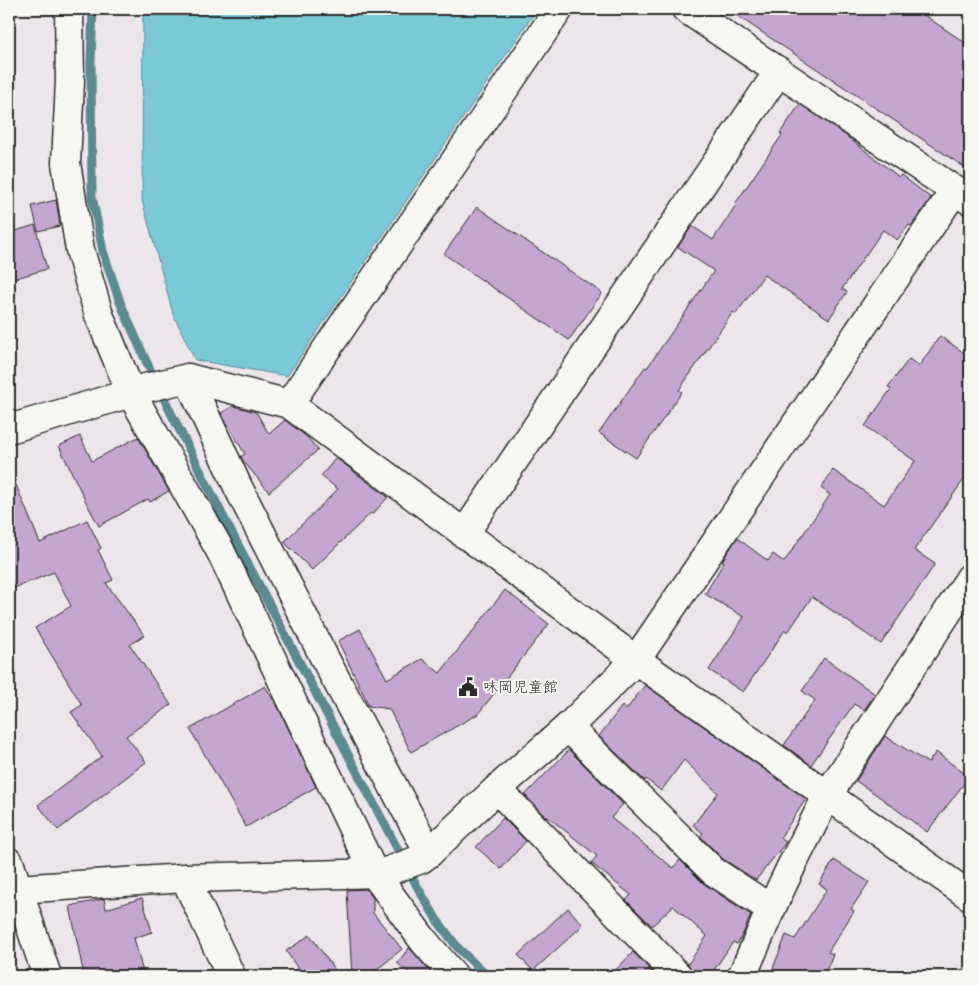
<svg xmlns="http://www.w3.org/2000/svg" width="979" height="985" viewBox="0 0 979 985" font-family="'Architects Daughter','Klee One',sans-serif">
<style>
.water{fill:#7ac9d7;stroke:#5a8a92}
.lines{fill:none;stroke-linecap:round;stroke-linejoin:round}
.stream{stroke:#5a8a92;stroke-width:9}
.building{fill:#c6a6d1;stroke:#2b2b2b}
.minor-casing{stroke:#2b2b2b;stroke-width:31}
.major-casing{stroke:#2b2b2b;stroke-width:31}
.minor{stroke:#f6f6f2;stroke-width:28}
.major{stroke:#f6f6f2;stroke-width:28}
.labels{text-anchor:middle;stroke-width:4;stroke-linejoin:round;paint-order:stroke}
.poi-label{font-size:15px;fill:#2b2b2b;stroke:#f6f6f2;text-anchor:start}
</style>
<rect width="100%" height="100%" fill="#ece6eb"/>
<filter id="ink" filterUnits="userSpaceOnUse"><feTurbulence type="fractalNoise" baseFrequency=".02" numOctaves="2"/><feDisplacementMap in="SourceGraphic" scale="10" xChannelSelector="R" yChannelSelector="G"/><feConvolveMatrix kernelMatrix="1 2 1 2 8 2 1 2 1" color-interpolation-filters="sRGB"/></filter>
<g filter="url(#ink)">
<path class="water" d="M143 9H537L287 376 195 360 173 314 142 200Z"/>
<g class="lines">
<path class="stream" d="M93 9 91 61 92 196 103 251 120 302 146 361 173 417 226 522 418 888 437 920 458 948 487 976"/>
</g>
<g class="building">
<path d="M727 9H915L970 46V171Z"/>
<path d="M800 104 845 135 899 177 901 175 931 198 911 226 909 225 897 240 883 230 842 289 847 292 829 319 764 275 736 314 733 312 679 390 682 392 636 458 599 433 645 367 647 368 714 271 678 247 692 226 713 240 736 205 735 204 782 135 780 133Z"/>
<path d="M56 200 60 226 38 231 32 206Z"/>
<path d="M477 207 602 293 569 340 444 254Z"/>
<path d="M35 225 47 269 9 280V233Z"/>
<path d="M940 336 970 357V471L914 550 935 564 881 644 812 597 788 632 785 630 743 692 709 670 744 617 705 594 724 562 722 561 737 538 768 561 773 554 784 562 830 495 821 488 833 470 884 505 915 461 865 426 891 389 888 387 909 359 919 366Z"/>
<path d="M233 406 256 412 269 434 285 420 307 437 318 450 269 492 244 462 241 457 245 454 221 413Z"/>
<path d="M80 436 92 461 138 437 169 491 150 502 148 499 99 526 86 502 59 446Z"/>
<path d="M336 458 388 497 373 514 371 513 312 570 284 542 338 489 321 476Z"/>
<path d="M9 468 40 543 87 520 101 548 98 550 113 580 106 583 144 635 130 645 171 705 126 736 146 762 58 830 38 805 102 756 71 712 82 705 35 628 71 606 54 572 14 588 9 574Z"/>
<path d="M505 590 549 624 478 714 411 752 389 709 369 706 338 641 360 629 387 679 422 659 440 673Z"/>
<path d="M824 658 875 694 864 710 854 704 811 765 784 745 815 700 802 691Z"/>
<path d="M645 685 806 799 780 838 786 842 756 880 723 859 700 836 703 833 693 825 718 793 684 760 661 791 646 779 645 781 599 736 622 706 626 710Z"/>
<path d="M265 686 279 709 316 787 246 827 190 729Z"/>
<path d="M885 736 928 763 936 752 969 777 927 832 877 795 856 781Z"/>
<path d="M569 750 623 804 611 818 673 868 680 860 704 884 751 915 742 936 737 944 733 942 710 976H693V972L688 964 707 936 673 906 652 926 626 900 631 895 591 863 597 856 548 817 547 818 525 795Z"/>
<path d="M503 818 526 841 501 869 476 847Z"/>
<path d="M834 860 869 882 851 909 854 911 828 952 833 954 824 976H770L786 935 795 939 827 889 819 884Z"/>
<path d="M366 889 373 898V913L402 949 369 976H352L347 890Z"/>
<path d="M142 898 152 932 134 938 144 976H84L70 906 104 899 106 909Z"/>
<path d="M568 908 583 925 533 971 518 955Z"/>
<path d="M310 935 339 976H303L286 951Z"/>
<path d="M409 948 411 950 434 976H413L397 963Z"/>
<path d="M633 952 656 976H610Z"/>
</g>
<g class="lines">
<g class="minor-casing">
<g id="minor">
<path d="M69 9 70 81 66 163 80 250 99 315 131 393 220 550 374 873 423 940 454 976"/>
<path d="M686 9 969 200"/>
<path d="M188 378 238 487 324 657 429 853"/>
<path d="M289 404 559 9"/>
<path d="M9 429 131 393 141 389 188 378 289 404 636 660 970 896"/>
<path d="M464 534 779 71"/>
<path d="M568 727 713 871 771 909"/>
<path d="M497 789 678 976"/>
<path d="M185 878 231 976"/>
<path d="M17 889 185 878 383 873 421 859 429 853 497 789 568 727 636 660 955 190"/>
<path d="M742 976 771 909 792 865 827 796 970 578"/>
</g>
</g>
<g class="major-casing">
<path id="major" d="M9 862 47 976"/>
</g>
<use href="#minor" class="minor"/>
<use href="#major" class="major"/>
</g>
</g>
<defs>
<g id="civic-bare" transform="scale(1.5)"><path d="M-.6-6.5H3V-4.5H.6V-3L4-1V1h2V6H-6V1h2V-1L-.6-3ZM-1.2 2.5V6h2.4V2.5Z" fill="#2b2b2b" stroke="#f6f6f2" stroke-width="2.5" paint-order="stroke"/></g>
</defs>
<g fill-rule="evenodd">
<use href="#civic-bare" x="468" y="687"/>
</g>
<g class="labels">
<g class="poi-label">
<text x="483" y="692">味岡児童館</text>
</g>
</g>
<rect width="979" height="985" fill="none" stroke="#f6f6f2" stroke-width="30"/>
<rect x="15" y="15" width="949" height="955" fill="none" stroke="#2b2b2b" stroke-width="2" filter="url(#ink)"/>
</svg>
